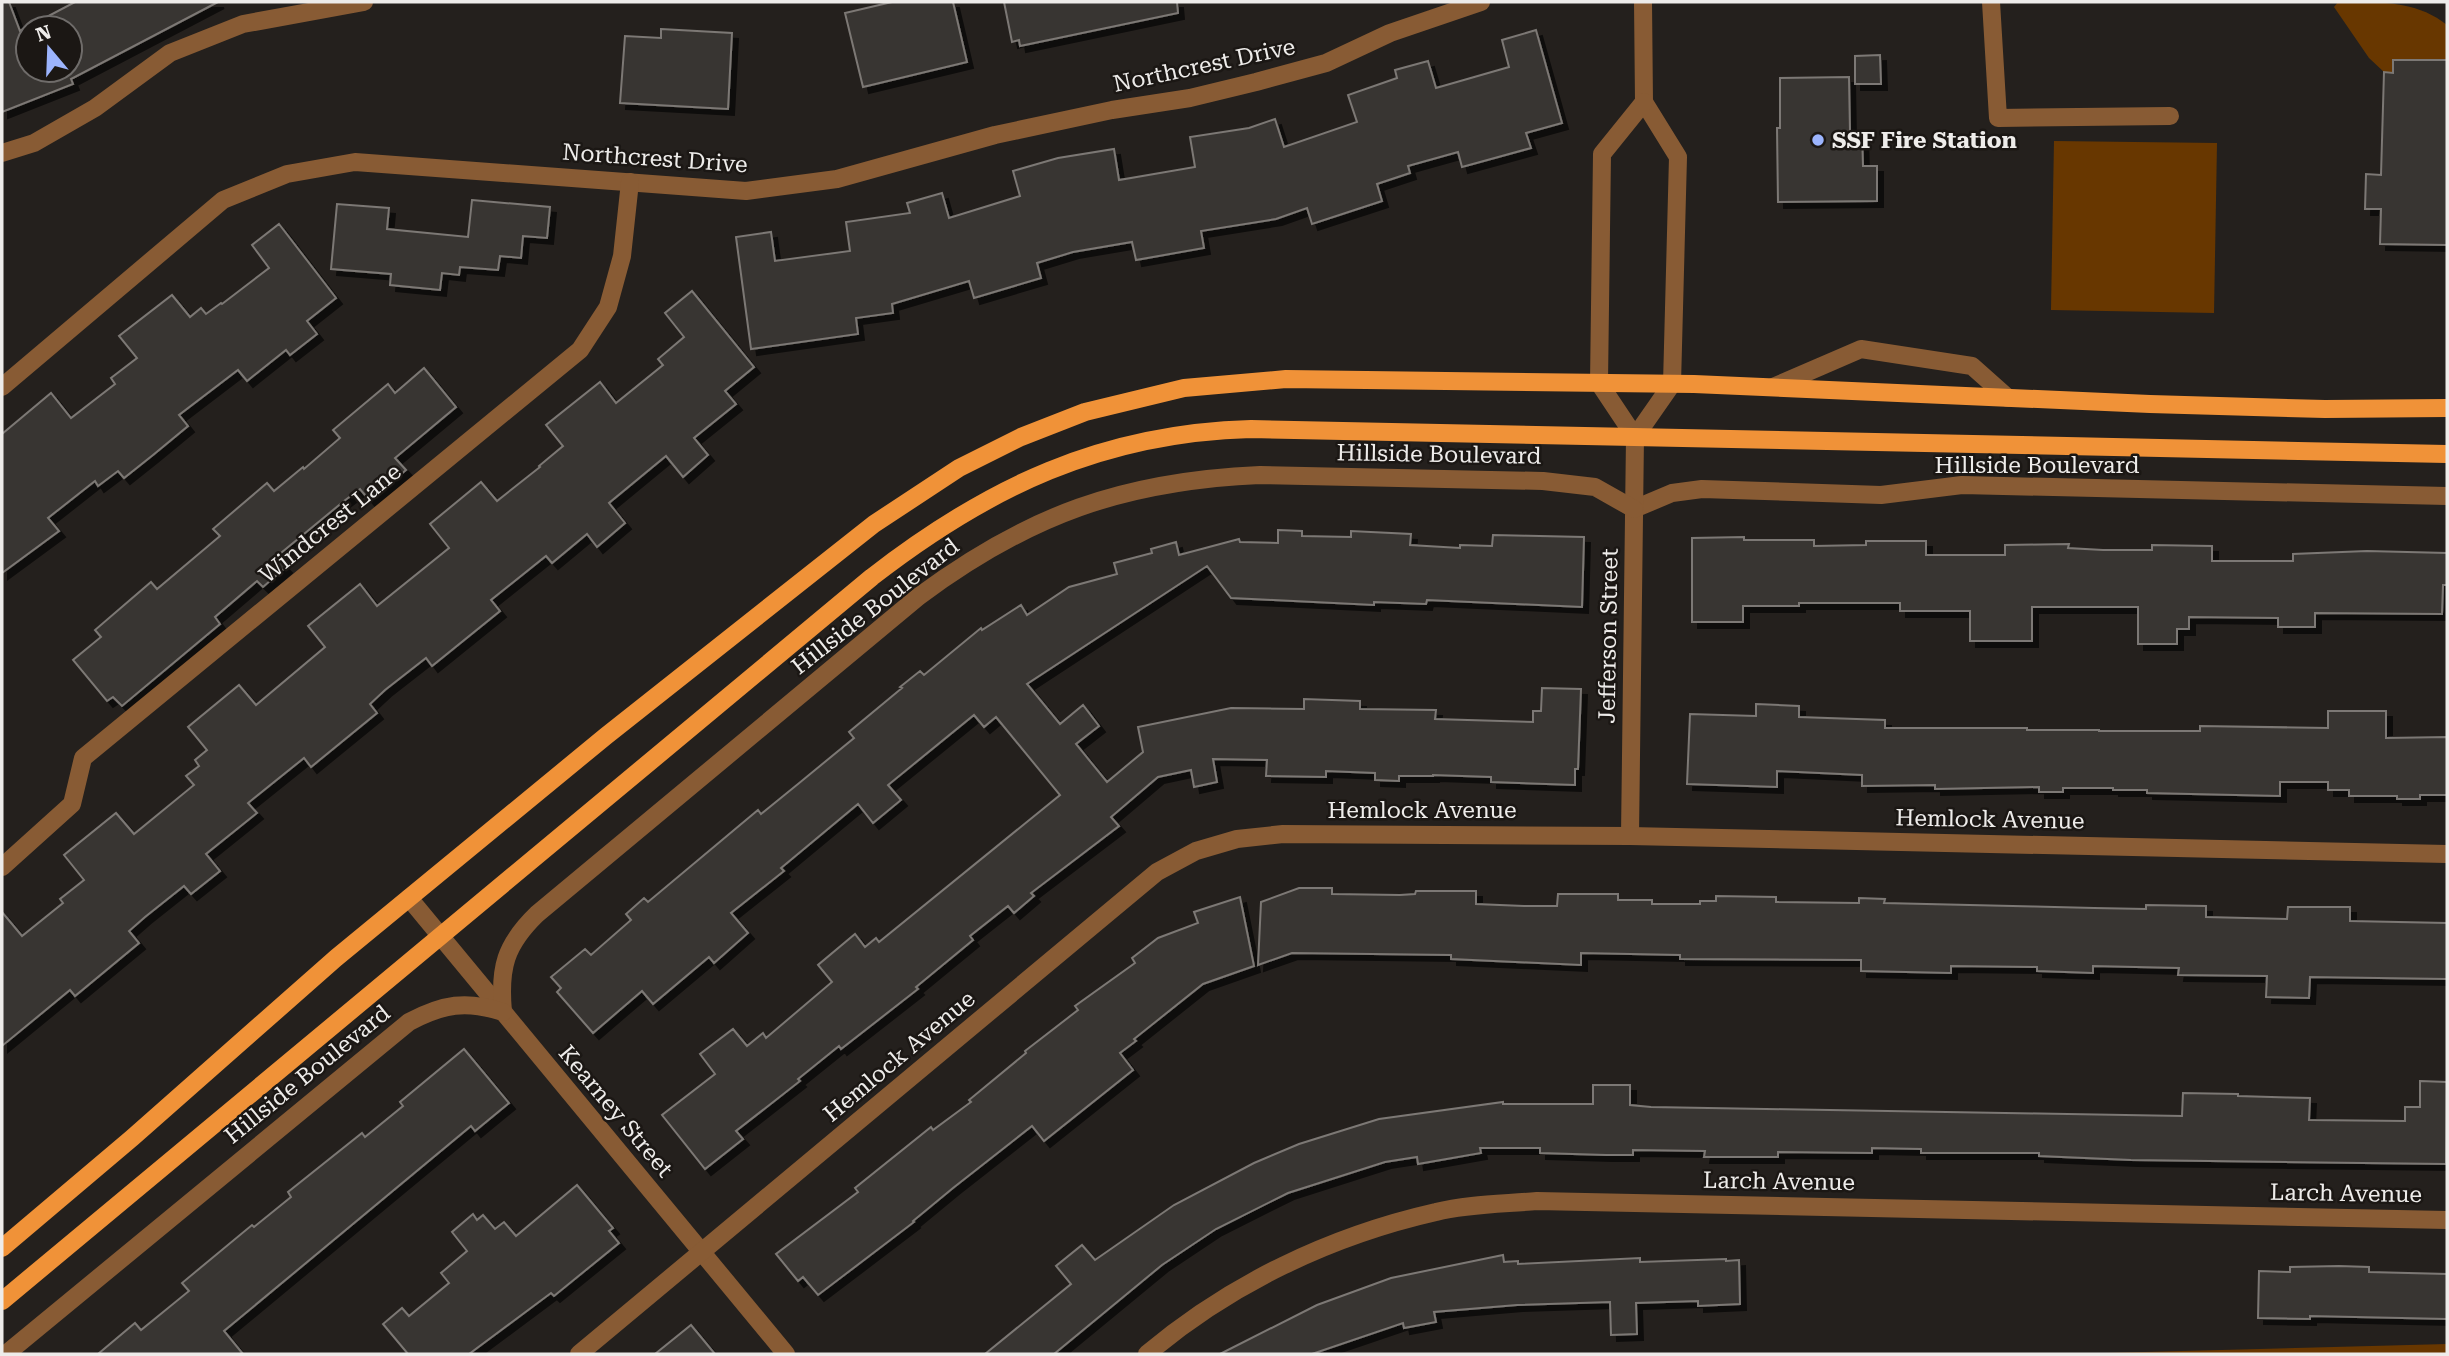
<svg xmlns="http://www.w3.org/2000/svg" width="2449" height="1356" viewBox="0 0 2449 1356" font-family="'Roboto Serif',serif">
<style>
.green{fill:#683700}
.building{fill:#393532;stroke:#7c7874;stroke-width:2;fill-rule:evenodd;filter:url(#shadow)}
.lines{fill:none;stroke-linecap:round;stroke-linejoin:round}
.minor{stroke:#885b34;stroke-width:18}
.major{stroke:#f09238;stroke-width:18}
.poi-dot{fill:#9cb4fd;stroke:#1b1714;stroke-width:2.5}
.labels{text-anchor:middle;stroke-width:5;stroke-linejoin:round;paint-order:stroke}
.street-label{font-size:23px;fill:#eeecea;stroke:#1b1714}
.poi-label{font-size:23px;font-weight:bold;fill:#eeecea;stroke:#1b1714;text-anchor:start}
</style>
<defs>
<filter id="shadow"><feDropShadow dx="6" dy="6" stdDeviation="0" flood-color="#0009"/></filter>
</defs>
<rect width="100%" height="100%" fill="#24201d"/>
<g class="green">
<path d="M2338 2C2379 2 2416 0 2447 25V60H2394L2393 73 2384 72 2369 58 2334 7Z"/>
<path d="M2054 141 2217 143 2214 313 2051 310Z"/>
<path d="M2447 1344V1354H2067Z"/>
</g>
<g class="building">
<path d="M2 2H9L20 31 75 2H218L71 79 73 84 2 112ZM28 28H70V70H28Z"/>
<path d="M892 2H953L967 62 863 87 845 13Z"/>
<path d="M1004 2H1177L1178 13 1020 46 1019 40 1012 42Z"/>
<path d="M661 29 732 33 728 109 620 103 625 36 661 38Z"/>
<path d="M1536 30 1562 123 1526 133 1531 148 1462 167 1458 152 1408 166 1410 173 1377 184 1382 201 1312 224 1307 208 1276 219 1201 231 1204 248 1136 260 1132 242 1073 252 1037 263 1041 278 974 298 969 281 892 304 893 313 856 318 858 334 751 349 736 237 771 232 775 261 850 251 846 222 910 213 907 203 942 193 949 218 1020 196 1013 171 1058 158 1114 149 1119 180 1195 167 1190 137 1249 128 1275 119 1284 147 1357 122 1348 95 1397 78 1395 70 1428 61 1436 88 1509 67 1502 40Z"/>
<path d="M1880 55 1881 84H1855V56Z"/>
<path d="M2393 60H2447V245L2380 244 2381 209H2365L2366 174 2381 175 2384 72 2393 73Z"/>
<path d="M1849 77 1850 132H1862L1863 166H1877V201L1778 202 1777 128H1780V78Z"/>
<path d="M472 200 550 207 547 238 523 236 521 258 500 256 498 270 460 267 459 275 442 273 440 290 390 285 391 274 331 269 337 204 389 208 387 229 468 237Z"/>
<path d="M279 224 336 298 307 321 317 334 290 355 286 350 247 381 238 370 179 415 188 426 153 455 124 478 118 471 98 486 95 481 48 518 59 531 2 573V434L51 393 71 418 115 384 111 378 137 358 119 336 172 295 190 317 201 308 206 314 221 303 222 304 269 268 252 245Z"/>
<path d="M692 291 754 367 725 391 736 404 694 438 708 455 683 477 666 456 609 503 625 523 597 547 587 534 552 563 546 556 491 600 500 611 432 666 426 658 385 690 370 704 377 713 311 767 304 758 248 803 257 813 206 854 220 871 191 894 184 886 145 917 129 931 139 943 75 996 70 990 2 1046V912L22 936 63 903 60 899 84 880 64 855 116 813 134 834 194 785 186 776 199 766 195 760 207 750 188 727 239 685 256 705 325 647 308 626 360 584 377 606 449 548 430 524 481 482 497 501 540 467 539 466 563 446 546 425 600 382 616 403 663 365 658 359 684 337 665 313Z"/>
<path d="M424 368 456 407 395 458 406 470 370 501 360 489 344 501 276 557 286 567 263 587 257 581 215 617 220 624 122 706 113 697 107 701 73 660 101 637 95 630 151 582 157 589 220 536 213 529 267 483 274 491 303 467 304 469 340 438 333 430 388 384 395 393Z"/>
<path d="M1278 530 1302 531V536L1351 537V531L1411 534 1410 545 1460 548V545L1492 546 1493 535 1584 537 1582 607 1427 600 1426 604 1374 602V605L1231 598 1207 566 1027 684 1060 724 1083 705 1099 726 1076 744 1107 782 1143 752 1138 727 1231 708 1304 709V699L1360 701V709L1436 710 1435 719 1533 722V711H1541L1542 688 1581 689 1578 769H1575V785L1491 782V777L1433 775V776H1399V781L1375 780V773L1326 771V777L1266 776 1267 760 1213 759 1217 782 1194 787 1191 770 1158 777 1111 817 1119 826 1031 893 1034 896 1014 913 1008 906 970 936 973 940 916 987 918 989 841 1049 839 1046 798 1079 800 1081 736 1131 743 1139 705 1169 662 1115 715 1074 700 1054 733 1029 747 1046 763 1033 766 1038 832 982 818 965 855 934 865 947 876 938 879 942 1060 795 996 717 984 727 974 715 888 785 901 800 873 823 858 804 781 868 784 871 731 913 748 933 714 963 709 957 653 1004 642 991 593 1033 557 992 561 988 551 977 585 949 591 955 631 920 626 914 644 898 648 902 758 810 761 814 798 784 854 738 849 732 902 688 900 687 920 671 924 675 981 628 982 630 1021 605 1027 615 1069 587 1117 574 1114 563 1152 553 1151 549 1176 542 1179 555 1239 539 1240 542 1278 543Z"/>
<path d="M1744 537V540H1814V546L1866 545V541H1926V555H2005V545L2069 544 2068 548 2103 550H2152V545L2212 546V561H2293V554L2367 551 2447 553V585H2443L2442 614 2315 613V627H2278V618L2189 617V629H2177V644H2138V607H2032V641H1970V611H1900V603H1799V606H1743V622H1692V538Z"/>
<path d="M1756 704 1799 706V717L1885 720V728H2027V730H2099V731H2200V726L2328 728V711H2386V738L2447 737V795H2420V799H2397V796H2349V790H2328V782H2280V796L2147 793V790H2113V788H2063V792H2039V787L1935 789V785L1862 786V775L1777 771V787L1687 784 1690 714 1756 716Z"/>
<path d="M1299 888H1332V894L1400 895 1415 894 1416 891H1476V904L1524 906H1557L1558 894H1618V900H1652V904H1700V901H1716V896L1776 897V902L1859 903V898L1885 899 1884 903 2094 908 2146 909V905L2206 906V917L2287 919 2288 907H2350V921L2447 923V979L2310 977 2309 998 2266 997 2267 976 2178 975 2179 968 2093 966V973L2037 971V967L1951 966V973L1861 971V960L1680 959V955L1581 953V965L1451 959V955L1292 953 1258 965 1261 902Z"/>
<path d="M1240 897 1254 966 1203 984 1134 1039 1136 1041 1120 1053 1133 1070 1044 1141 1032 1126 953 1188 913 1221 914 1222 818 1295 803 1277 798 1281 776 1254 858 1192 855 1188 931 1127 933 1130 971 1102 969 1100 1026 1053 1025 1051 1078 1010 1075 1006 1135 963 1132 958 1158 938 1198 923 1194 912Z"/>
<path d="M464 1049 509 1103 475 1131 471 1126 224 1331 243 1354H98L135 1323 141 1330 189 1291 182 1283 252 1225 254 1227 291 1197 288 1192 362 1133 365 1137 403 1106 400 1102Z"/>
<path d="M2420 1081 2447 1082 2446 1164 2131 1160 2039 1156V1153H1921V1149L1872 1148V1153L1778 1152V1157H1704L1705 1151 1633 1150V1155H1606L1540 1153V1148H1480L1481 1153 1418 1164 1417 1157 1385 1162 1288 1193 1216 1229 1162 1265 1054 1354H985L1071 1284 1056 1266 1082 1245 1095 1260 1174 1205 1254 1163 1299 1144 1379 1119 1503 1102V1104H1593V1085H1630V1105L1651 1107 2182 1116 2183 1093 2238 1094V1096L2310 1098 2309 1120 2405 1121V1107H2420Z"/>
<path d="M577 1185 613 1228 609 1231 619 1243 554 1296 551 1293 469 1354H408L383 1324 402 1308 409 1316 449 1283 441 1273 467 1251 452 1232 473 1214 477 1220 483 1215 495 1229 504 1222 516 1236Z"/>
<path d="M1503 1255 1504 1262 1518 1261V1264L1640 1258V1262L1726 1259V1261L1739 1260 1740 1304 1698 1306V1301L1636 1303 1637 1334 1611 1335 1610 1302 1517 1305 1434 1312 1436 1322 1404 1328 1403 1323 1312 1354H1220L1317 1305 1391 1278Z"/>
<path d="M2339 1266 2369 1267V1272L2447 1274V1319L2310 1316V1319L2258 1318 2259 1271 2290 1272V1267Z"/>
<path d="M691 1325 715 1354H655Z"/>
</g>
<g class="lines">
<g class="minor">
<path d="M1991 2 1998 118 2170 116"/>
<path d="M2 153 34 143 95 108 170 53 243 24 364 2"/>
<path d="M2 387 223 200 287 174 355 162 746 191 837 179 995 135 1112 110 1190 98 1256 82 1326 63 1390 33 1481 2"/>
<path d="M1773 387 1861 349 1972 366 2008 398"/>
<path d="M1635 437 1672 384 1678 157 1644 102 1643 2"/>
<path d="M1635 437 1599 383 1602 154 1644 102"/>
<path d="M1634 509 1672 493 1702 489 1881 495 1962 485 2447 496"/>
<path d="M1630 836 1635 437"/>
<path d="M2 867 72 804 83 758 580 350 608 307 622 256 630 182"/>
<path d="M409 898 786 1354"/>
<path d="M503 1012C499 968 505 945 537 914L918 597C1028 515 1123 481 1260 475L1543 481 1595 487 1634 509"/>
<path d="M6 1354 409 1022C443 1004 466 1000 503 1012"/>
<path d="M579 1354 1157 872 1196 851 1237 839 1283 834 1630 836 2447 854"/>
<path d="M1147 1354C1230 1284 1330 1236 1436 1212 1468 1204 1504 1204 1537 1201L2447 1220"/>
</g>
<g class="major">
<path d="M2 1248 132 1138 336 958 606 736 874 524 959 468 1021 437 1085 412 1184 388 1286 379 1694 384 2150 404 2325 409 2447 408"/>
<path d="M2 1301 872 577C988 487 1102 433 1251 429L2447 454"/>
</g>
</g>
<circle class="poi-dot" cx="1818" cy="140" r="7"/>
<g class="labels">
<g class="street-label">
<text transform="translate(1204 65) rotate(-12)" y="8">Northcrest Drive</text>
<text transform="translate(655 158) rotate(4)" y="8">Northcrest Drive</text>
<text transform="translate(1439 454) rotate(1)" y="8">Hillside Boulevard</text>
<text x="2037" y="473">Hillside Boulevard</text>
<text transform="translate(330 523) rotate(-39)" y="8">Windcrest Lane</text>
<text transform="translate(875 606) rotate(-38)" y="8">Hillside Boulevard</text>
<text transform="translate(1608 636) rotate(-89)" y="8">Jefferson Street</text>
<text x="1422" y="818">Hemlock Avenue</text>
<text transform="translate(1990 819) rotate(1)" y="8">Hemlock Avenue</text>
<text transform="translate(899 1056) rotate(-40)" y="8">Hemlock Avenue</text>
<text transform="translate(307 1074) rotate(-39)" y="8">Hillside Boulevard</text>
<text transform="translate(616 1111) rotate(50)" y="8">Kearney Street</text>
<text transform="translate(1779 1181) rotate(1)" y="8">Larch Avenue</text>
<text transform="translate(2346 1193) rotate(1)" y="8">Larch Avenue</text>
</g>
<g class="poi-label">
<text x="1832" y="148">SSF Fire Station</text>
</g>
</g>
<rect width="2449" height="1356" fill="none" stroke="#eeecea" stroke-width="7"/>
<g transform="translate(49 49) rotate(341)"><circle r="33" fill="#1b1714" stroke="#6f6c6a" stroke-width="2"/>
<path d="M0-5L12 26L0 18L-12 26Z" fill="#9cb4fd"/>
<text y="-10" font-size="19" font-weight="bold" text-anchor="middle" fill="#eeecea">N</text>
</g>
</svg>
